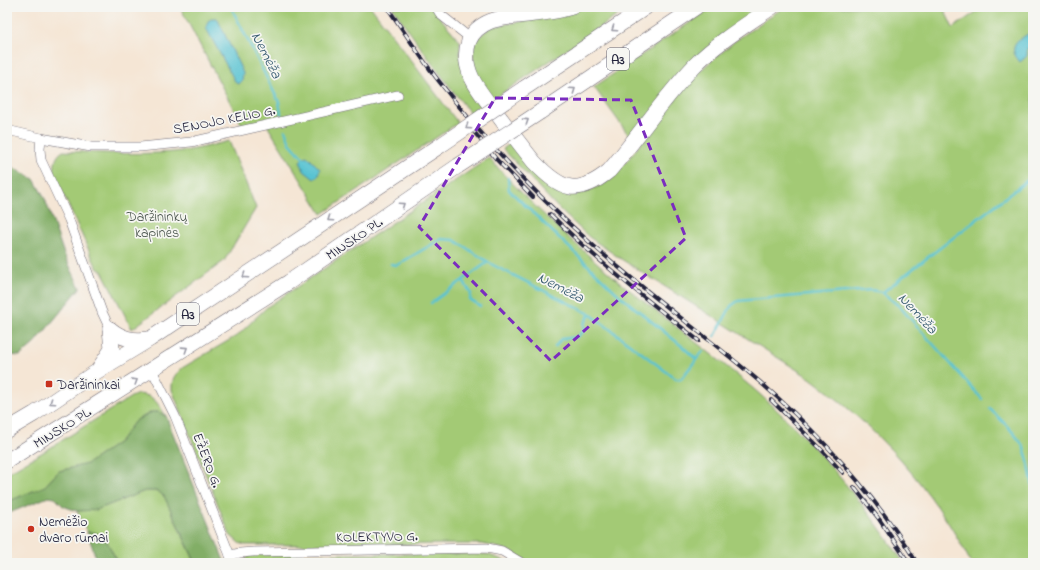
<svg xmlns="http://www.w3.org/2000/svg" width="1040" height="570" viewBox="0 0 1040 570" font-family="'Indie Flower',sans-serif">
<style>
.green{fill:#a3ca75;stroke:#627658}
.forest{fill:#82ae66;stroke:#526850}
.water{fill:#58c3d2;stroke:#3d7286}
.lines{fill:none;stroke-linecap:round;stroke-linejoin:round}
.stream{stroke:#58c3d2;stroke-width:2.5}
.minor-casing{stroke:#6c6771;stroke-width:10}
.trunk-casing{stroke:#6c6771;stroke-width:16}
.minor{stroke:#fff;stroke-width:9}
.trunk{stroke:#fff;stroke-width:15}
.rail-casing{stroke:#22223b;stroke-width:4}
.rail{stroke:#f6f6f2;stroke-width:2.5;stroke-dasharray:8;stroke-linecap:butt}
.trunk-bridge-casing{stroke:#6c6771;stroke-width:16;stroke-linecap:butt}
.trunk-bridge{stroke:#fff;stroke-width:15}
.oneway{stroke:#9c9ca7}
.marked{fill:none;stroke:#7b2cbf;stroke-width:3;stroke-dasharray:8 5;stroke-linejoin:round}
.poi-dot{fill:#c8321e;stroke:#f6f6f2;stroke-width:1.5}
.labels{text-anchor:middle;stroke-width:3.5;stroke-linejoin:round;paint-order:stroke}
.shield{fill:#f6f6f2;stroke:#626272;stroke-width:1}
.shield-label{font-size:13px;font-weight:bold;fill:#22223b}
.street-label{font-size:14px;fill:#22223b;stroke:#f6f6f2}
.park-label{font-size:14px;fill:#49544c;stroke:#f6f6f2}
.poi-label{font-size:14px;fill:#22223b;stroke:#f6f6f2;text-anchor:start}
.water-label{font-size:15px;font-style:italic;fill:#355a70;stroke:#f6f6f2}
</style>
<rect width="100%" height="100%" fill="#f6f6f2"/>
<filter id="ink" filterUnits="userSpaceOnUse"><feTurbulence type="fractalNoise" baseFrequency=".025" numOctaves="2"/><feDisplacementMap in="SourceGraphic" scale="8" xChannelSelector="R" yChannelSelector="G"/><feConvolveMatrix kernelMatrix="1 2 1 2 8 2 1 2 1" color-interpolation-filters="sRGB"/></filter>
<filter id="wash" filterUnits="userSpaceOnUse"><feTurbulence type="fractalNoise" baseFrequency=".012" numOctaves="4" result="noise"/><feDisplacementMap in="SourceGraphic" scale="16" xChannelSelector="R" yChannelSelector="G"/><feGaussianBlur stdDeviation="0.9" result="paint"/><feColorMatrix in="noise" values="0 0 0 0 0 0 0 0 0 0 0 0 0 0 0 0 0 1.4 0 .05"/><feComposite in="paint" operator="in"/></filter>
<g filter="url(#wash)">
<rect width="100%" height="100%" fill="#f5e6d5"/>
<g class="green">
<path d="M180 7H371L458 123 322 214 265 122 243 127Z"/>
<path d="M392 7H431L460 41V56L483 104 470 113 431 62Z"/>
<path d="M586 7H630L492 100 473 68 474 42 490 27 569 13Z"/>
<path d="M713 7H762L630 137 594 87Z"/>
<path d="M784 7H943L953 28 983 7H1033V563H971C934 489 876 427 810 378L621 259 589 237 560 210 503 149 512 142 537 173 590 190 604 184 618 172 695 75 735 41Z"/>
<path d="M229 141 256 208 224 261 132 329 102 271 97 268 54 174C55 164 54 157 63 151 105 153 148 156 190 150 203 148 216 144 229 141Z"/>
<path d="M489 158C528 202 577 246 622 284 666 320 712 353 755 390 813 441 861 499 904 563H530C511 550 504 548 481 544L244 545 239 543 230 535 172 390V384L174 377 182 368 238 335 267 307Z"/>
<path d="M138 394C155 395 157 403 166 416L158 412H152L135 421 119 442 87 464 59 471 45 486 7 502V473L50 448 131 397Z"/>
<path d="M145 491H157L164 496 194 560 192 563H122C111 558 111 541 100 535 96 532 91 532 87 532L77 511 96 510Z"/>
<path d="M251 554H486L512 563H244L245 560Z"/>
</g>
<g class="forest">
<path d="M7 164 34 179 45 199 64 254 80 288 35 343 20 356 10 355 7 352Z"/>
<path d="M152 412H158L166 416 225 563H192L194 559 164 496 157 491H145L96 510 77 511 63 506 55 498 48 497 7 514V502L45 486 59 471 87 464 119 442 135 421Z"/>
<path d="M87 532C91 532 96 532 100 535 111 541 111 558 122 563H102L95 555Z"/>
</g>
<g class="water">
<path d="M213 18H217L243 73 242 81 239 84 236 83 206 28 208 21Z"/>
<path d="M1031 32H1033V54L1030 49 1027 48V56L1020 62C1006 47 1018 40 1031 32Z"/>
<path d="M307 156 320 169 318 176 314 179 304 171 300 161 303 158Z"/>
</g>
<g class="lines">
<g class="stream">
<path d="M231 7 279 102 281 114"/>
<path d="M285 130 290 143 305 160"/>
<path d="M508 178 509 190 619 295 683 347 696 359"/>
<path d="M391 264 397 265 441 239 454 240 493 265 590 314 676 379H681L703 351"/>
<path d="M463 281 471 293 470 300 480 306"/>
<path d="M883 292 1033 176"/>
<path d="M431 303 488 262"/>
<path d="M715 336 731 306 738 301 748 300 871 290 882 292 900 307 982 399"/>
<path d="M555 347 561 339 577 337 585 330 584 324 590 314"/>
<path d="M990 409C1001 420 1015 432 1023 446 1029 458 1030 473 1033 486"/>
</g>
</g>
</g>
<g filter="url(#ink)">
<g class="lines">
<g class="minor-casing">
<g id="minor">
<path d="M436 7 441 15 470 38"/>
<path d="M7 130 41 138 91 147H140L191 142 398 95"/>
<path d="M41 138 40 149 41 160 69 220 102 312 110 329"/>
<path d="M152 370 175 416 233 563"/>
<path d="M230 555 240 553 253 552 487 548 502 551 522 563"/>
</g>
</g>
<g class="trunk-casing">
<g id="trunk">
<path d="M572 7C554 13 536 14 518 16 509 17 499 18 491 21 481 25 473 31 469 41 458 71 484 97 501 119 512 134 523 148 534 162 561 190 577 197 609 171 639 136 664 97 696 64 718 42 746 25 772 7"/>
<path d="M523 89 646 7"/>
<path d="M540 112 696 7"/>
<path d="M110 329C122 339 133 341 149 339"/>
<path d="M100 367 112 349 110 329"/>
<path d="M7 430 34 414 96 372 150 339 441 145"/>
<path d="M7 461 289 282 458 166"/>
</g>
</g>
<use href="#minor" class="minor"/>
<use href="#trunk" class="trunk"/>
<g class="rail-casing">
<g id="rail">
<path d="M387 7C404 31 420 57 438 80 482 137 532 191 586 239 642 290 703 333 760 382 820 434 875 495 917 563"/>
<path d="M470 127 497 160 533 197"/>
<path d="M550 214C596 260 647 300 699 341"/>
<path d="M771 400 819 447 843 473"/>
<path d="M854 487 879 519 909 563"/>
</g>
</g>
<use href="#rail" class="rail"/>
<g class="trunk-bridge-casing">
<g id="trunk-bridge">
<path d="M441 145 523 89"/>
<path d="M458 166 540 112"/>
</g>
</g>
<use href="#trunk-bridge" class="trunk-bridge"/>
</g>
<defs><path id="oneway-chevron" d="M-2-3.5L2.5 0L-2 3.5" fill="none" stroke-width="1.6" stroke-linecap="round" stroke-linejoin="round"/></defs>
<g class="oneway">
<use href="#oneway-chevron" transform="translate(614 29) rotate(146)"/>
<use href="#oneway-chevron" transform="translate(573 90) rotate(-34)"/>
<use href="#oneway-chevron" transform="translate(526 121) rotate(-33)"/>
<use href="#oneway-chevron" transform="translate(468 127) rotate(146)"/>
<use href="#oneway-chevron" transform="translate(402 205) rotate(-34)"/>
<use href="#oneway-chevron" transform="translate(330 219) rotate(146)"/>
<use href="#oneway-chevron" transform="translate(245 276) rotate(146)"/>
<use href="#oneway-chevron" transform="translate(185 349) rotate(-33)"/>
<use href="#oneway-chevron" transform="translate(135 381) rotate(-32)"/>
<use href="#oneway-chevron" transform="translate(52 402) rotate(146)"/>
</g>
</g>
<path class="marked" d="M495 98 631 100 686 238 551 361 419 227Z"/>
<g class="poi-dot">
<rect x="45" y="380" width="8" height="8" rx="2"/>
<circle cx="31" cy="529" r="4"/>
</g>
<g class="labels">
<g class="shield">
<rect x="607" y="48" width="22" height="22" rx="3"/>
<rect x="177" y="303" width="22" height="22" rx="3"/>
</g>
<g class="shield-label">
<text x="618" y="64">A3</text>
<text x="188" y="319">A3</text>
</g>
<g class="street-label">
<text transform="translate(224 119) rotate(-11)" y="5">SENOJO KELIO G.</text>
<text transform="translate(354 238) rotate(-34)" y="5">MINSKO PL.</text>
<text transform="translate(62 427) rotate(-32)" y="5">MINSKO PL.</text>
<text transform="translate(208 460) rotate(69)" y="5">EŽERO G.</text>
<text transform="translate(377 536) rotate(-1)" y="5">KOLEKTYVO G.</text>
</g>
<g class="park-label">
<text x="157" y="221">Daržininkų<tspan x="157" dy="16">kapinės</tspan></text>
</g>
<g class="poi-label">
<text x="57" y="389">Daržininkai</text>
<text x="39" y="526">Nemėžio<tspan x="39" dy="16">dvaro rūmai</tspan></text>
</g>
<g class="water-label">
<text transform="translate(267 55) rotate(63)" y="5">Nemėža</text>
<text transform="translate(561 287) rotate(27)" y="5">Nemėža</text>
<text transform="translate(918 313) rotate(47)" y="5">Nemėža</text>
</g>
</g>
<rect width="1040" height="570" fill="none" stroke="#f6f6f2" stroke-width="24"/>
</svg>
